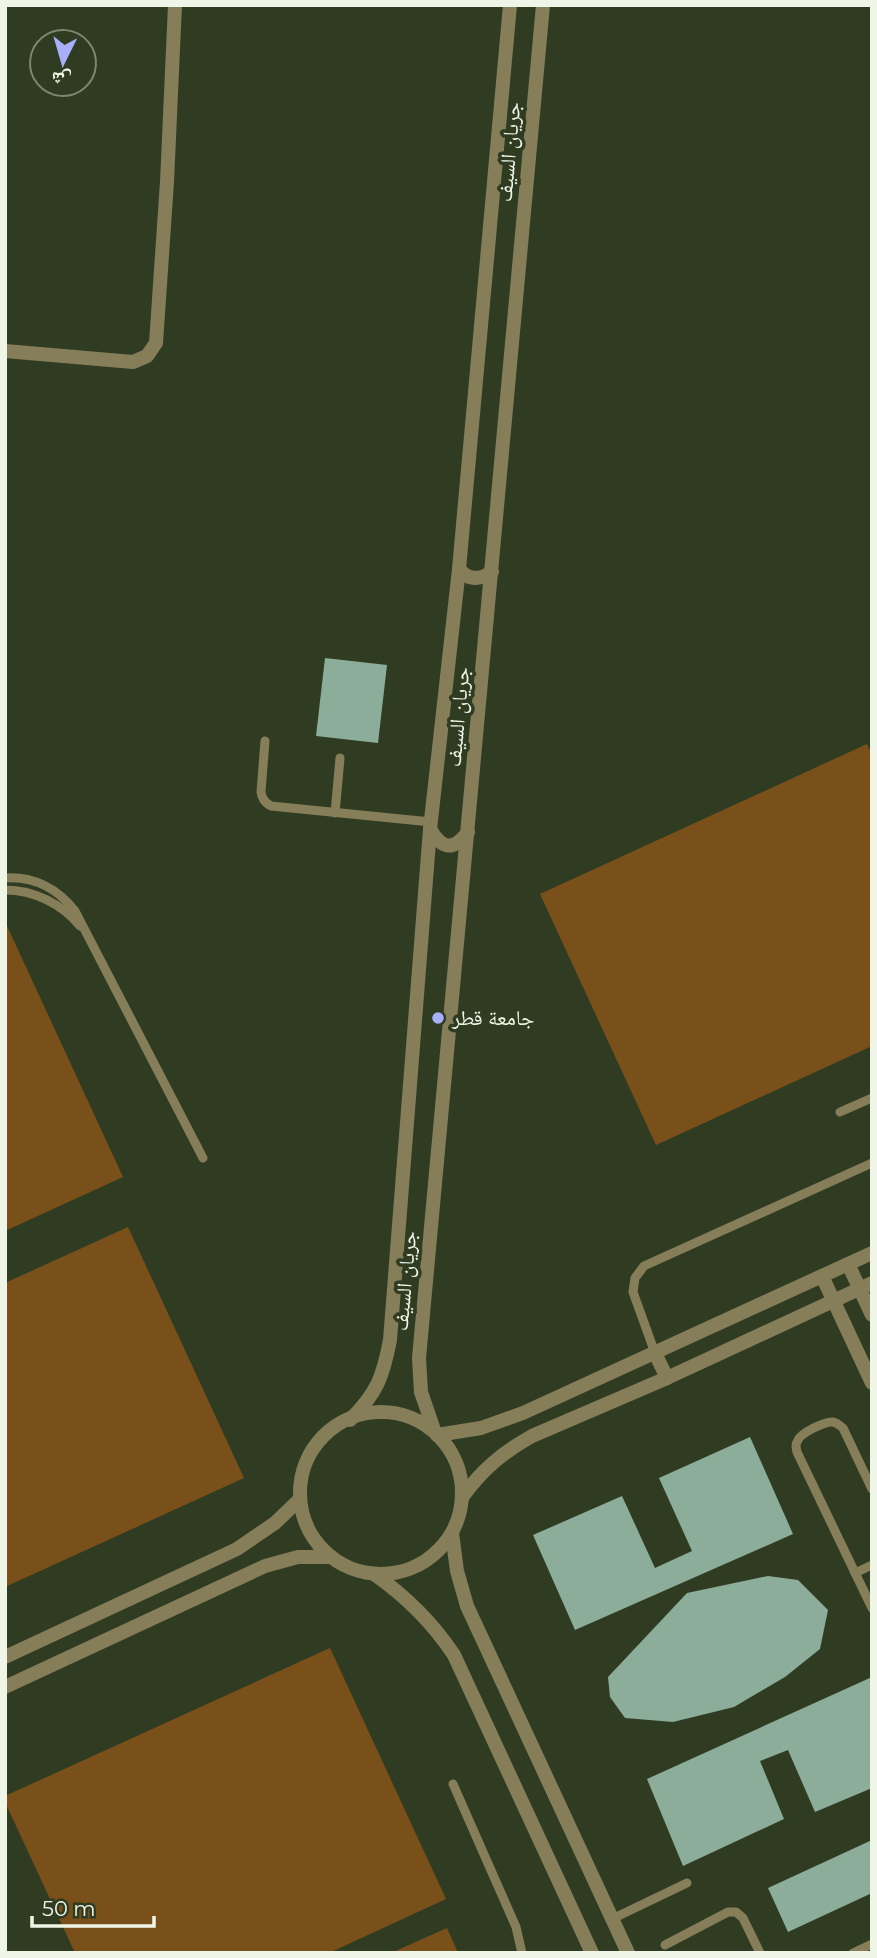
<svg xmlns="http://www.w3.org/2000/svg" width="877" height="1958" viewBox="0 0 877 1958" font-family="Montserrat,'Noto Naskh Arabic',sans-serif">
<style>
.green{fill:#7a501a}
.building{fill:#8cad99}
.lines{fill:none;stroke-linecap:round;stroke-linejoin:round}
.service{stroke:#857e59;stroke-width:9}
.minor{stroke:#857e59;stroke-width:14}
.poi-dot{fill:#a8b0fc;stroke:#303c22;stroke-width:2.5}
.labels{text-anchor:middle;stroke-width:7;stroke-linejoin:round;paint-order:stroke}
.street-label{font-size:21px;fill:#eff6e7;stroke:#303c22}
.poi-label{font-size:21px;fill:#eff6e7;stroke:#303c22;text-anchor:start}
</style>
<rect width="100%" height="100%" fill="#303c22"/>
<g class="green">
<path d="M867 744 872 755V1046L656 1145 540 894Z"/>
<path d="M7 926 123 1177 5 1231V927Z"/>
<path d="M128 1227 244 1478 5 1587V1283Z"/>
<path d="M330 1648 446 1899 329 1953H75L5 1802V1796Z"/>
<path d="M447 1928 458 1953H391Z"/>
</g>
<g class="building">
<path d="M325 658 387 665 378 743 316 736Z"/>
<path d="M750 1437 793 1534 575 1630 533 1535 622 1496 655 1568 692 1551 659 1478Z"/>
<path d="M768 1576 798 1580 828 1610 820 1649 785 1677 734 1707 673 1722 625 1718 610 1697 608 1677 687 1593Z"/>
<path d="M872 1677V1788L815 1812 788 1750 760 1761 784 1819 683 1866 647 1779Z"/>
<path d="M872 1840V1893L788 1932 768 1888Z"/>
</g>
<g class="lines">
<g class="service">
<path d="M265 741 261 792C262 799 265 803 271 806L431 822"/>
<path d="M335 813 340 758"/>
<path d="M5 878C34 876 58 889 75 911L203 1158"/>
<path d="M5 890C34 890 62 904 80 926"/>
<path d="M840 1112 872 1098"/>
<path d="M655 1353 633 1292 635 1278 644 1266 872 1163"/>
<path d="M872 1489 843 1428C839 1425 838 1423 833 1422 825 1421 801 1433 798 1440 795 1445 796 1447 797 1452L872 1608"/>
<path d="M855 1573 872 1565"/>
<path d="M453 1784 516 1927 522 1953"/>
<path d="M612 1919 687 1883"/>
<path d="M665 1945 728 1912H736L743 1918 760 1953"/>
<path d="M853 1953 872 1944"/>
</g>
<g class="minor">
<path d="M5 351 133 362 147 356 156 343 167 182 175 5"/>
<path d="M459 569C468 581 480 580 492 572"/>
<path d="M430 829C442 850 454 851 468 832"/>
<path d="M848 1264 872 1315"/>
<path d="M822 1276 872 1383"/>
<path d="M655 1353 667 1378"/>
<circle cx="381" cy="1493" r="81"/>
<path d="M350 1420C377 1393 383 1377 390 1340L430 829 459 569 510 5"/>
<path d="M434 1430 421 1392 419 1358 543 5"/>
<path d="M437 1435 481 1428 523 1413 872 1253"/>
<path d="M463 1496C483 1469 502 1453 532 1436L667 1378 872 1283"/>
<path d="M452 1533 457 1571 467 1606 628 1953"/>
<path d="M374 1574C407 1597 432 1622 454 1655L592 1953"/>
<path d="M5 1657 237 1549 275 1523 300 1499"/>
<path d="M5 1687 265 1566 298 1557H331"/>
</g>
</g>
<circle class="poi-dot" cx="438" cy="1018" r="7"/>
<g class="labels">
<g class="street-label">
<text transform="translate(509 152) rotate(-85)" y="7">جريان السيف</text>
<text transform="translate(458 717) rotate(-85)" y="7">جريان السيف</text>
<text transform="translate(405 1281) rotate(-85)" y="7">جريان السيف</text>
</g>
<g class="poi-label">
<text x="452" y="1025">جامعة قطر</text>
</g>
</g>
<rect width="877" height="1958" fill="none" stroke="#eff6e7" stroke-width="14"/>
<g transform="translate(63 63) rotate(185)"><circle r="33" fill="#303c22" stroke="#7c8671" stroke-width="2"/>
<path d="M0-5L12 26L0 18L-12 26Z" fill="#a8b0fc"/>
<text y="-10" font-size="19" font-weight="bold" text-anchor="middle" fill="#eff6e7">ش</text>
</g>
<path d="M32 1916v10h122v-10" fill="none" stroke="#eff6e7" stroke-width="3.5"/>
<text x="42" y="1916" font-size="21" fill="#eff6e7" stroke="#303c22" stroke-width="5" paint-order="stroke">50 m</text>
</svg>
